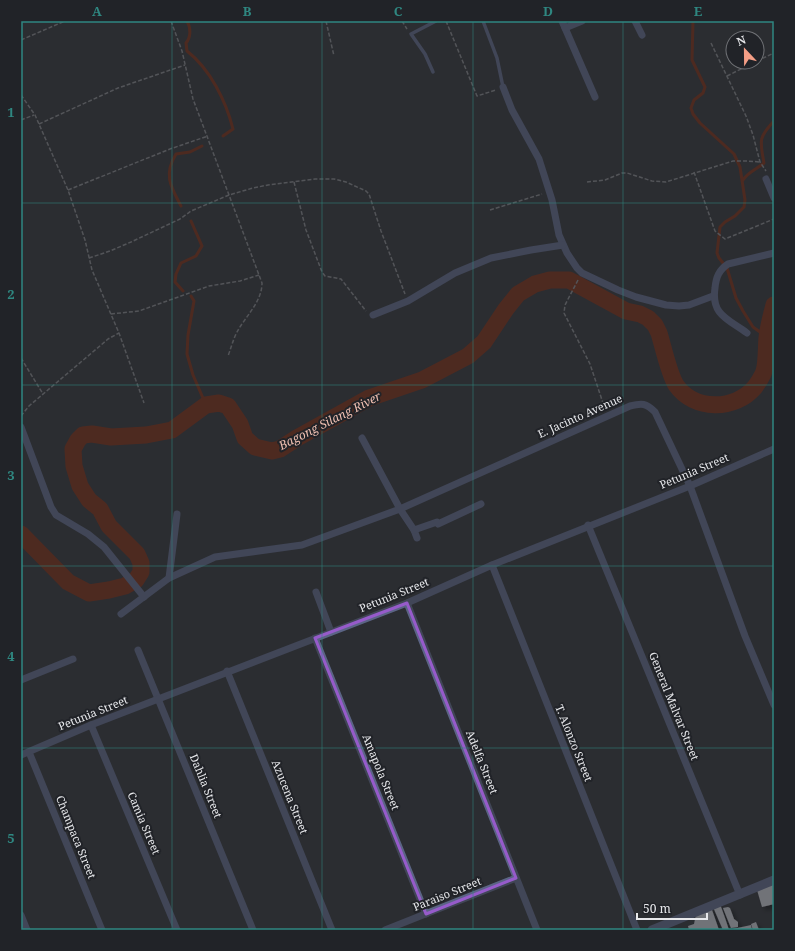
<svg xmlns="http://www.w3.org/2000/svg" width="795" height="951" viewBox="0 0 795 951" font-family="'Noto Serif',serif">
<style>
.lines{fill:none;stroke-linecap:round;stroke-linejoin:round}
.stream{stroke:#77260d;stroke-width:3}
.river{stroke:#77260d;stroke-width:17}
.building{fill:#c6c8cf;filter:url(#shadow)}
.path{stroke:#828387;stroke-width:1.5;stroke-dasharray:4 2;stroke-linecap:butt}
.service{stroke:#5b6485;stroke-width:3.5}
.minor{stroke:#5b6485;stroke-width:7}
.tertiary{stroke:#5b6485;stroke-width:9}
.marked{fill:none;stroke:#965bca;stroke-width:3;stroke-linejoin:round}
.grid{fill:none;stroke:#2f8781;stroke-width:1;stroke-opacity:0.55}
.labels{text-anchor:middle;stroke-width:4;stroke-linejoin:round;paint-order:stroke}
.street-label{font-size:11px;fill:#e7e8eb;stroke:#212328}
.water-label{font-size:12px;font-style:italic;fill:#efbfb1;stroke:#212328}
.neatline{fill:none;stroke:#2f8781;stroke-width:1.5}
.grid-label{font-size:13px;text-anchor:middle;font-weight:bold;fill:#2f8781}
</style>
<defs>
<filter id="shadow"><feDropShadow dx="3.5" dy="3.5" stdDeviation="2" flood-color="#0009"/></filter>
</defs>
<rect width="100%" height="100%" fill="#2b2d32"/>
<g class="lines">
<g class="stream">
<path d="M187 21C191 28 191 37 186 43L187 51C210 69 226 101 233 129L223 136"/>
<path d="M693 21 692 60 705 87 703 93 694 100 691 108 693 114 700 123 734 154 740 167 745 200 744 207 735 216 725 222 720 227 717 253 719 258 727 268 736 298 743 311 753 327 767 337"/>
<path d="M743 180C748 172 757 169 764 163 760 141 758 138 774 121"/>
<path d="M181 206C171 187 163 175 176 154L190 152 202 146"/>
<path d="M183 291 175 282 176 274 181 263 196 256 202 246 191 221"/>
<path d="M191 296 194 301 188 335 187 354 193 375 206 405"/>
</g>
<path class="river" d="M21 534 68 582 89 593 109 590 125 586 136 580 141 572V563L137 554 109 526 100 509 89 500 80 486 74 466 73 449 78 440 83 435 92 434 111 437 146 435 172 430 206 405 219 403 228 406 240 424 245 438 255 447 272 451 280 449 297 438 369 398 422 380 468 356 484 342 506 309 518 294 535 284 550 280H569L626 311 640 314 648 318 655 325 659 333C663 346 669 374 676 385 694 411 735 411 755 387 758 383 761 378 763 374 767 366 766 347 767 338 768 327 771 316 774 305"/>
</g>
<g class="building">
<path d="M774 884V904L762 907 757 890Z"/>
<path d="M720 904 725 918 729 930H723L713 907Z"/>
<path d="M711 907 719 930H689L688 926 694 924 696 914Z"/>
<path d="M728 907 730 908 734 919 738 922V927L731 928 723 908Z"/>
<path d="M756 922 759 930H753L751 924Z"/>
<path d="M751 925 752 930H733V929Z"/>
</g>
<g class="lines">
<g class="path">
<path d="M171 21 182 51 193 99 262 283C262 302 245 317 237 332 233 340 231 348 228 356"/>
<path d="M326 21 334 56"/>
<path d="M402 21 407 29"/>
<path d="M446 21 477 96 496 90"/>
<path d="M21 40 65 21"/>
<path d="M711 43 746 116 753 135 760 162 766 171"/>
<path d="M757 61 774 53"/>
<path d="M727 76 755 62"/>
<path d="M21 95 35 115 68 190 85 240 92 270 119 333 144 403"/>
<path d="M21 120 34 115"/>
<path d="M39 124 118 88 185 65"/>
<path d="M694 172 715 231 725 239 774 219"/>
<path d="M294 182 306 230 322 272 325 276 341 279 366 311"/>
<path d="M587 182 605 180 622 173H627L652 181 666 182 733 161H747L760 162"/>
<path d="M68 190 170 149 208 136"/>
<path d="M490 210 542 194"/>
<path d="M89 258 110 251 131 242 180 219 191 211 229 195 253 188 268 185 315 179H334L346 182 366 191 369 194 381 231 405 294"/>
<path d="M578 280 565 305 564 313 590 364 605 409"/>
<path d="M111 314 139 311 209 286 240 281 259 275"/>
<path d="M21 358 43 394"/>
<path d="M21 416 29 406 101 345 108 339 119 333"/>
</g>
<g class="service">
<path d="M483 21 497 58 503 87"/>
<path d="M433 72 425 54 411 34 436 21"/>
</g>
<g class="minor">
<path d="M562 21 595 97"/>
<path d="M635 21 642 35"/>
<path d="M565 28 582 21"/>
<path d="M503 87 512 110 539 159 552 200 559 235 567 253 577 268 582 273 618 290 636 297 666 305 679 306 689 305 713 296"/>
<path d="M766 179 774 198"/>
<path d="M373 315 408 301 455 273 491 258 531 250 563 245"/>
<path d="M747 333C728 319 711 315 715 288 716 277 719 270 728 264L774 253"/>
<path d="M21 427 51 507 56 515 88 534 104 547 144 597"/>
<path d="M362 438 400 509 414 530 417 538"/>
<path d="M588 525 740 895"/>
<path d="M414 530 437 522 438 524 481 504"/>
<path d="M492 565 637 930"/>
<path d="M169 578 215 557 302 545 400 509 630 406C642 403 646 403 655 412L690 486 745 636 774 705"/>
<path d="M316 592 331 632"/>
<path d="M407 603 537 930"/>
<path d="M121 614 169 578 177 514"/>
<path d="M315 638 426 914"/>
<path d="M138 650 253 930"/>
<path d="M227 671 332 930"/>
<path d="M21 680 73 659"/>
<path d="M91 725 177 930"/>
<path d="M29 752 102 930"/>
<path d="M21 755 91 725 407 603 492 565 690 486 774 449"/>
<path d="M21 915 27 930"/>
<path d="M385 930 516 878"/>
</g>
<path class="tertiary" d="M652 930 774 880"/>
</g>
<path d="M0 0H795V951H0ZM407 603 516 878 426 914 315 638Z" fill="#2b2d32" fill-opacity=".55" fill-rule="evenodd"/>
<path class="marked" d="M407 603 516 878 426 914 315 638Z"/>
<path class="grid" d="M172 21V930M322 21V930M473 21V930M623 21V930M21 203H774M21 385H774M21 566H774M21 748H774"/>
<g class="labels">
<g class="street-label">
<text transform="translate(580 416) rotate(-24)" y="4">E. Jacinto Avenue</text>
<text transform="translate(694 471) rotate(-23)" y="4">Petunia Street</text>
<text transform="translate(394 595) rotate(-22)" y="4">Petunia Street</text>
<text transform="translate(674 706) rotate(68)" y="4">General Malvar Street</text>
<text transform="translate(93 713) rotate(-22)" y="4">Petunia Street</text>
<text transform="translate(574 743) rotate(68)" y="4">T. Alonzo Street</text>
<text transform="translate(482 762) rotate(68)" y="4">Adelfa Street</text>
<text transform="translate(381 772) rotate(68)" y="4">Amapola Street</text>
<text transform="translate(206 786) rotate(68)" y="4">Dahlia Street</text>
<text transform="translate(290 797) rotate(68)" y="4">Azucena Street</text>
<text transform="translate(144 823) rotate(67)" y="4">Camia Street</text>
<text transform="translate(76 837) rotate(68)" y="4">Champaca Street</text>
<text transform="translate(447 894) rotate(-22)" y="4">Paraiso Street</text>
</g>
<g class="water-label">
<text transform="translate(330 421) rotate(-27)" y="4">Bagong Silang River</text>
</g>
</g>
<rect width="795" height="951" fill="none" stroke="#212328" stroke-width="44"/>
<g transform="translate(745 50) rotate(338)"><circle r="19" fill="#212328" stroke="#707276"/>
<path d="M0-3L7 15L0 10L-7 15Z" fill="#f49e86"/>
<text y="-6" font-size="11" font-weight="bold" text-anchor="middle" fill="#e7e8eb">N</text>
</g>
<path d="M637 913v6h70v-6" fill="none" stroke="#e7e8eb" stroke-width="2"/>
<text x="643" y="913" font-size="12" fill="#e7e8eb" stroke="#212328" stroke-width="3" paint-order="stroke">50 m</text>
<rect x="22" y="22" width="751" height="907" class="neatline"/>
<g class="grid-label">
<text x="97" y="16">A</text>
<text x="247" y="16">B</text>
<text x="398" y="16">C</text>
<text x="548" y="16">D</text>
<text x="698" y="16">E</text>
<text x="11" y="117">1</text>
<text x="11" y="299">2</text>
<text x="11" y="480">3</text>
<text x="11" y="661">4</text>
<text x="11" y="843">5</text>
</g>
</svg>
